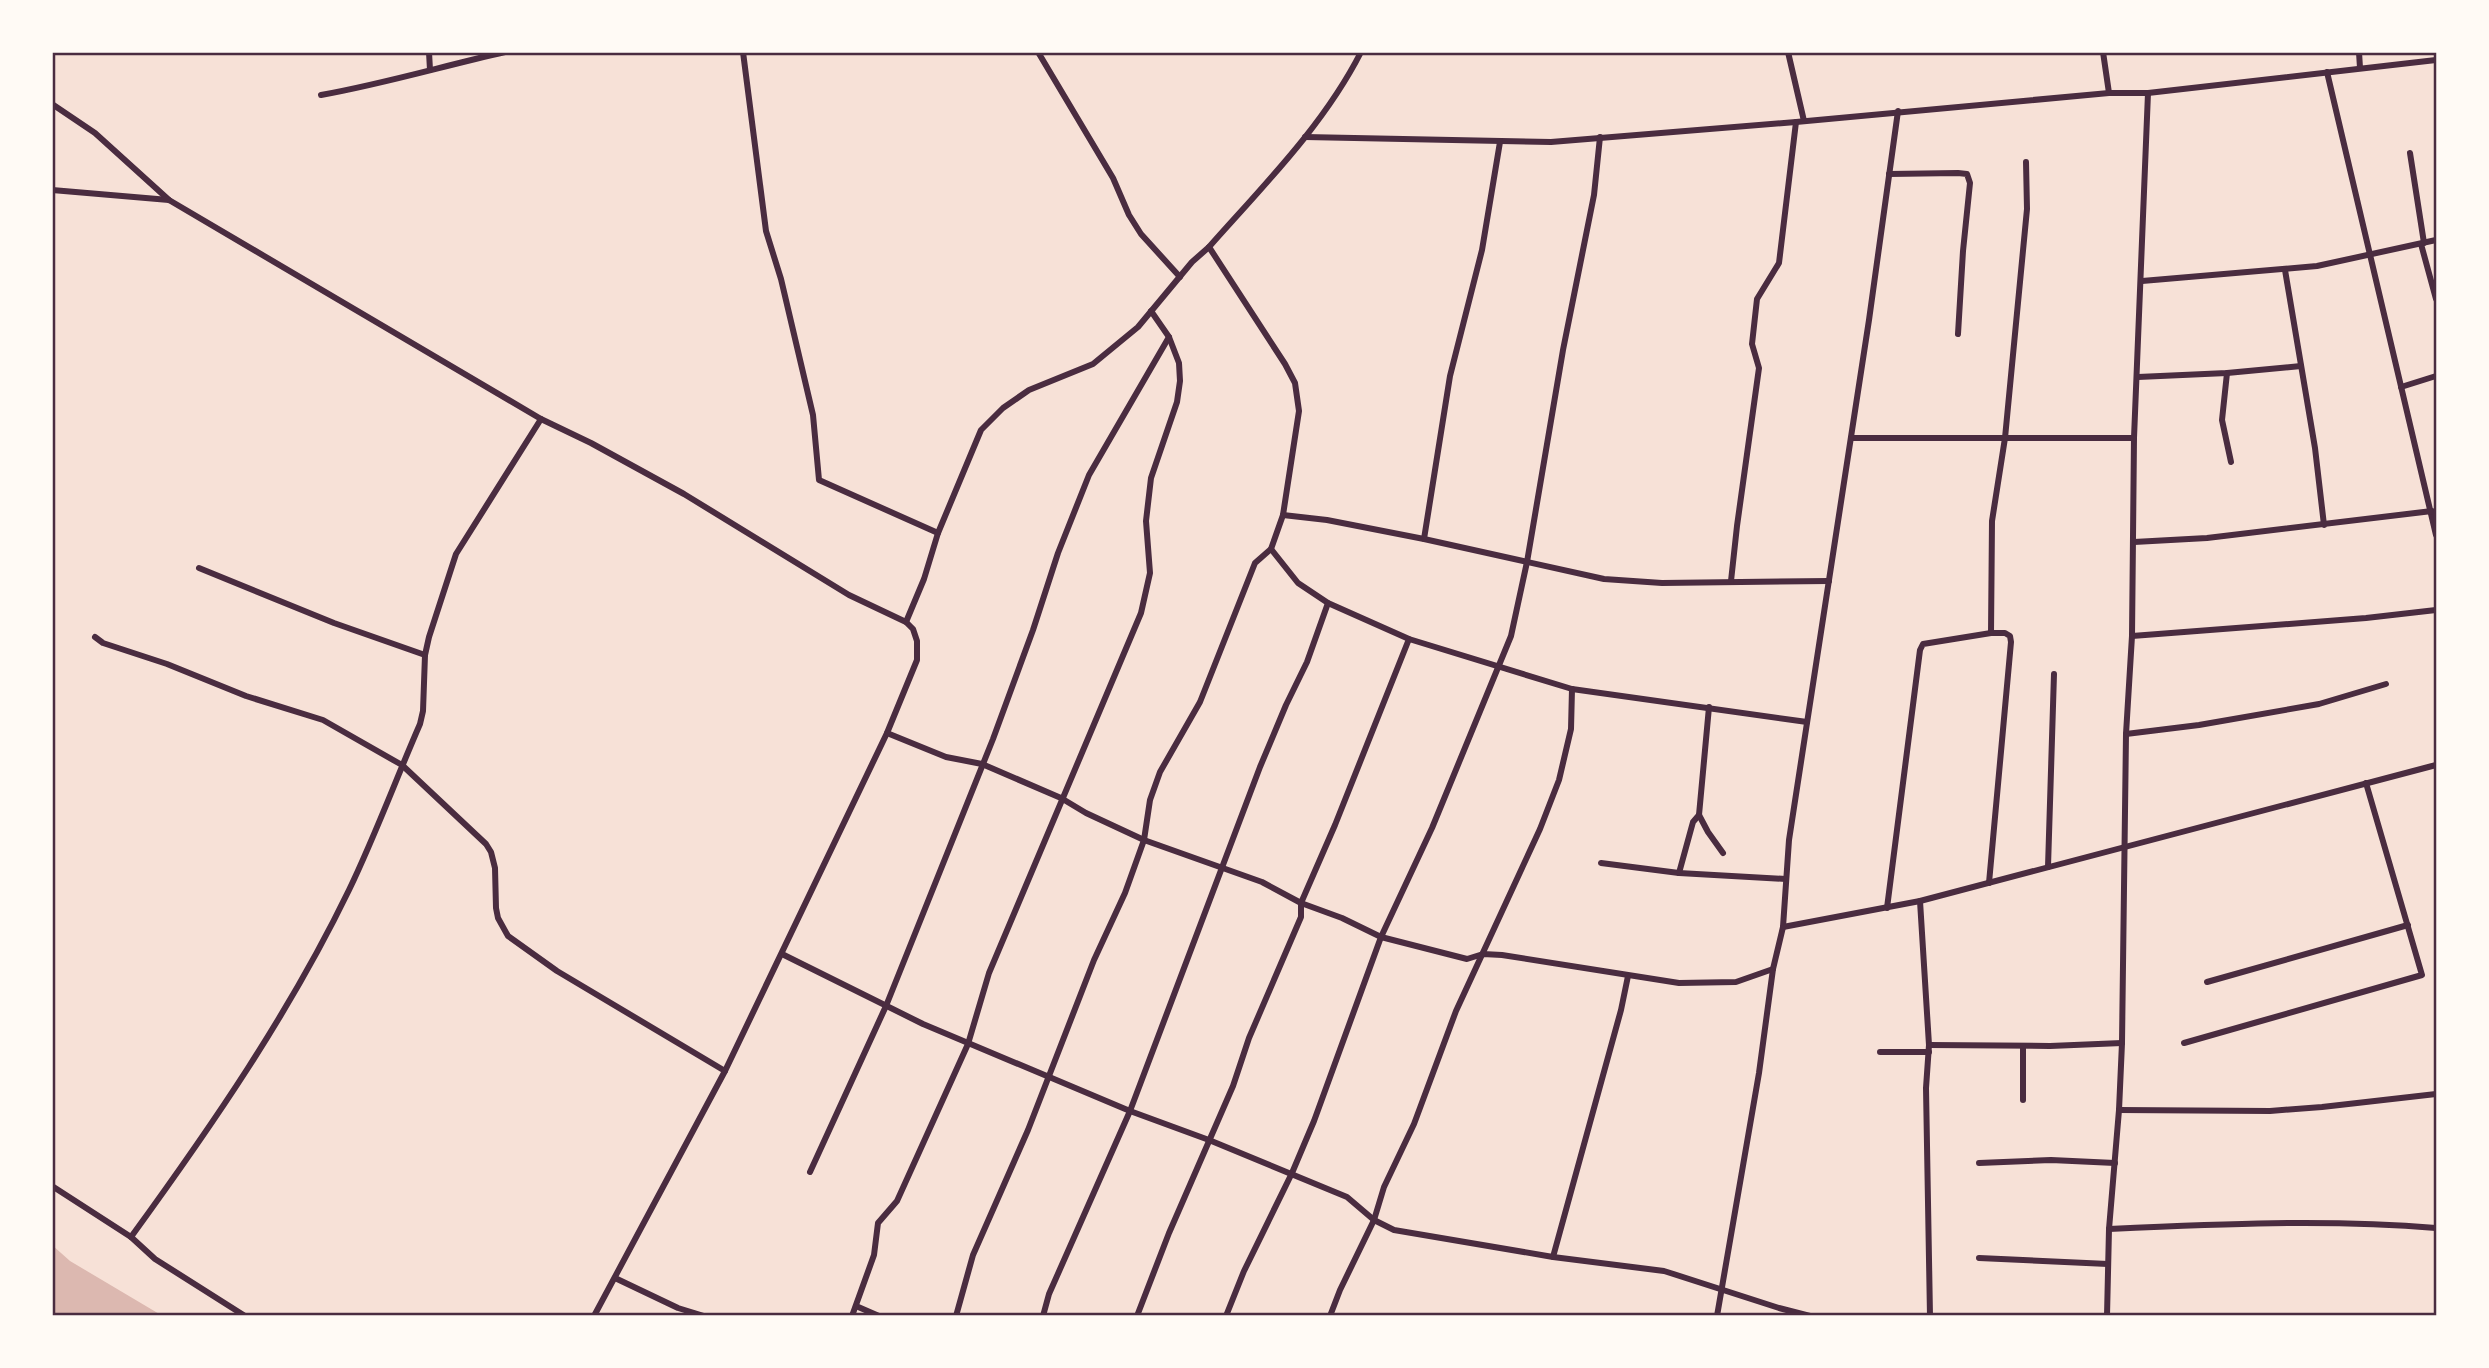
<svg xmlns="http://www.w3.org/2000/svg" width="2489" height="1368" viewBox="0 0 2489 1368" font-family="'Source Sans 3',sans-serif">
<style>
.water{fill:#dcb8b0}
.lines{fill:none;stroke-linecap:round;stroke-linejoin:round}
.minor{stroke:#4a2c40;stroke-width:6}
.neatline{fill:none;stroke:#4a2c40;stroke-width:2.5}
</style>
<rect width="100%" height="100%" fill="#f7e1d7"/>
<path class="water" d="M52 1245 70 1261 161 1315H53Z"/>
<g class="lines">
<g class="minor">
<path d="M429 52 430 70"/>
<path d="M743 52 766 231 781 279 813 415 819 480 938 533"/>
<path d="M1038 52 1113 178 1129 215 1141 234 1180 277"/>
<path d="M1788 52 1804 121"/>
<path d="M2103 52 2109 93"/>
<path d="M2359 52 2360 68"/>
<path d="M2327 72 2436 535"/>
<path d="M321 95C383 84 443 66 505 52"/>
<path d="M52 104 95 133 169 200"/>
<path d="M1305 137 1551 142 1796 122 2109 93H2148L2436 60"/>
<path d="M2410 153 2424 243"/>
<path d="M1889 174 1958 173 1967 174 1970 183 1963 251 1958 334"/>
<path d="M52 190 169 200 541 419 591 443 684 494 849 595 906 622 913 629 917 641V660L887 733 725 1071 594 1316"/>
<path d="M2421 244 2436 299"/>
<path d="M2285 270 2315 448 2324 525"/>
<path d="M2142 281 2317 266 2436 240"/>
<path d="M2227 373 2222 420 2231 462"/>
<path d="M2138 377 2227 373 2301 366"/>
<path d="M2401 387 2436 376"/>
<path d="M1851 438H2134"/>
<path d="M1283 515 1327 520 1424 539 1604 579 1662 583 1829 581"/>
<path d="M1424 539 1450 376 1482 250 1500 142"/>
<path d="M2134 542 2207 538 2432 511"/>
<path d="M1271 549 1298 583 1328 603 1409 639 1572 689 1807 722"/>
<path d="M199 568 334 623 425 655"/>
<path d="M1731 581 1737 526 1759 368 1752 344 1757 299 1779 263 1796 122"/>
<path d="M906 622 924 579 938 533 981 430 1003 408 1029 390 1093 364 1138 327 1192 262 1209 247C1263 186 1324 125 1361 52"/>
<path d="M2132 636 2366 618 2436 610"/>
<path d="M95 637 103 643 167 664 246 696 323 720 402 765 486 844 491 852 495 868 496 908 498 918 508 936 557 971 725 1071"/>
<path d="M1709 707 1699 815 1708 832 1723 853"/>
<path d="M887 733 946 757 982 764 1061 798 1086 813 1144 840 1262 882 1301 903 1342 918 1381 937 1467 959 1483 954 1502 955 1679 983 1736 982 1773 969"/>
<path d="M2126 734 2199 725 2319 704 2386 684"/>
<path d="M1601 863 1679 873 1786 879"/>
<path d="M2048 867 2054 674"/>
<path d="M1679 873 1693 822 1699 815"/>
<path d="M1989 883 2011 642 2010 636 2005 633H1991L1992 521 2005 438 2027 209 2026 162"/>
<path d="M1920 901 1929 1045 1926 1088 1930 1316"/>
<path d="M1887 908 1920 650 1923 644 1991 633"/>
<path d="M1783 927 1920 901 2436 765"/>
<path d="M782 954 923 1024 1130 1111 1209 1140 1347 1197 1374 1220 1394 1230 1553 1257 1664 1271 1779 1308 1810 1316"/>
<path d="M2207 982 2408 925"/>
<path d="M2184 1043 2422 975 2366 783"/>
<path d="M1929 1045 2050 1046 2122 1043"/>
<path d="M2023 1046V1100"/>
<path d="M1880 1052H1929"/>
<path d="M2119 1110 2270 1111 2322 1107 2436 1094"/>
<path d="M1979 1163 2051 1160 2115 1163"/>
<path d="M810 1172 886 1006 993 739 1033 630 1058 553 1089 475 1169 337"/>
<path d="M52 1186 131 1237 155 1259 245 1316"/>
<path d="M2109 1229C2218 1224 2328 1219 2436 1228"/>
<path d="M131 1237C211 1127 289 1014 349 890 375 836 396 779 420 724L423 711 425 655 429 637 456 554 541 419"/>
<path d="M1553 1257 1621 1010 1628 976"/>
<path d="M1979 1258 2108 1264"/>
<path d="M615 1278 678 1308 704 1316"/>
<path d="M856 1306 879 1316"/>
<path d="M852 1316 874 1255 878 1223 897 1201 968 1044 989 973 1141 613 1150 573 1146 521 1151 478 1177 402 1180 381 1179 363 1169 337 1151 311"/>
<path d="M956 1316 973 1255 1028 1130 1094 960 1125 893 1144 840 1150 800 1160 772 1200 702 1255 563 1271 549 1283 515 1299 411 1295 383 1285 364 1209 247"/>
<path d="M1043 1316 1049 1294 1130 1111 1260 767 1286 705 1307 662 1328 603"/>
<path d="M1137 1316 1169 1233 1233 1086 1249 1038 1301 917V903L1335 825 1409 639"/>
<path d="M1226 1316 1244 1271 1292 1173 1314 1121 1381 937 1432 828 1511 636 1527 562 1563 350 1594 195 1600 137"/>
<path d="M1330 1316 1340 1290 1374 1220 1384 1187 1414 1124 1456 1011 1540 829 1559 780 1571 729 1572 689"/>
<path d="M1717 1316 1759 1073 1773 969 1783 927 1789 840 1869 320 1898 111"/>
<path d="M2107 1316 2109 1229 2119 1110 2122 1043 2126 734 2132 636 2134 438 2148 93"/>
</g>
</g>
<rect width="2489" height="1368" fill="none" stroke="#fffaf5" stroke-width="108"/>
<rect x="54" y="54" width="2381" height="1260" class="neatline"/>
</svg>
